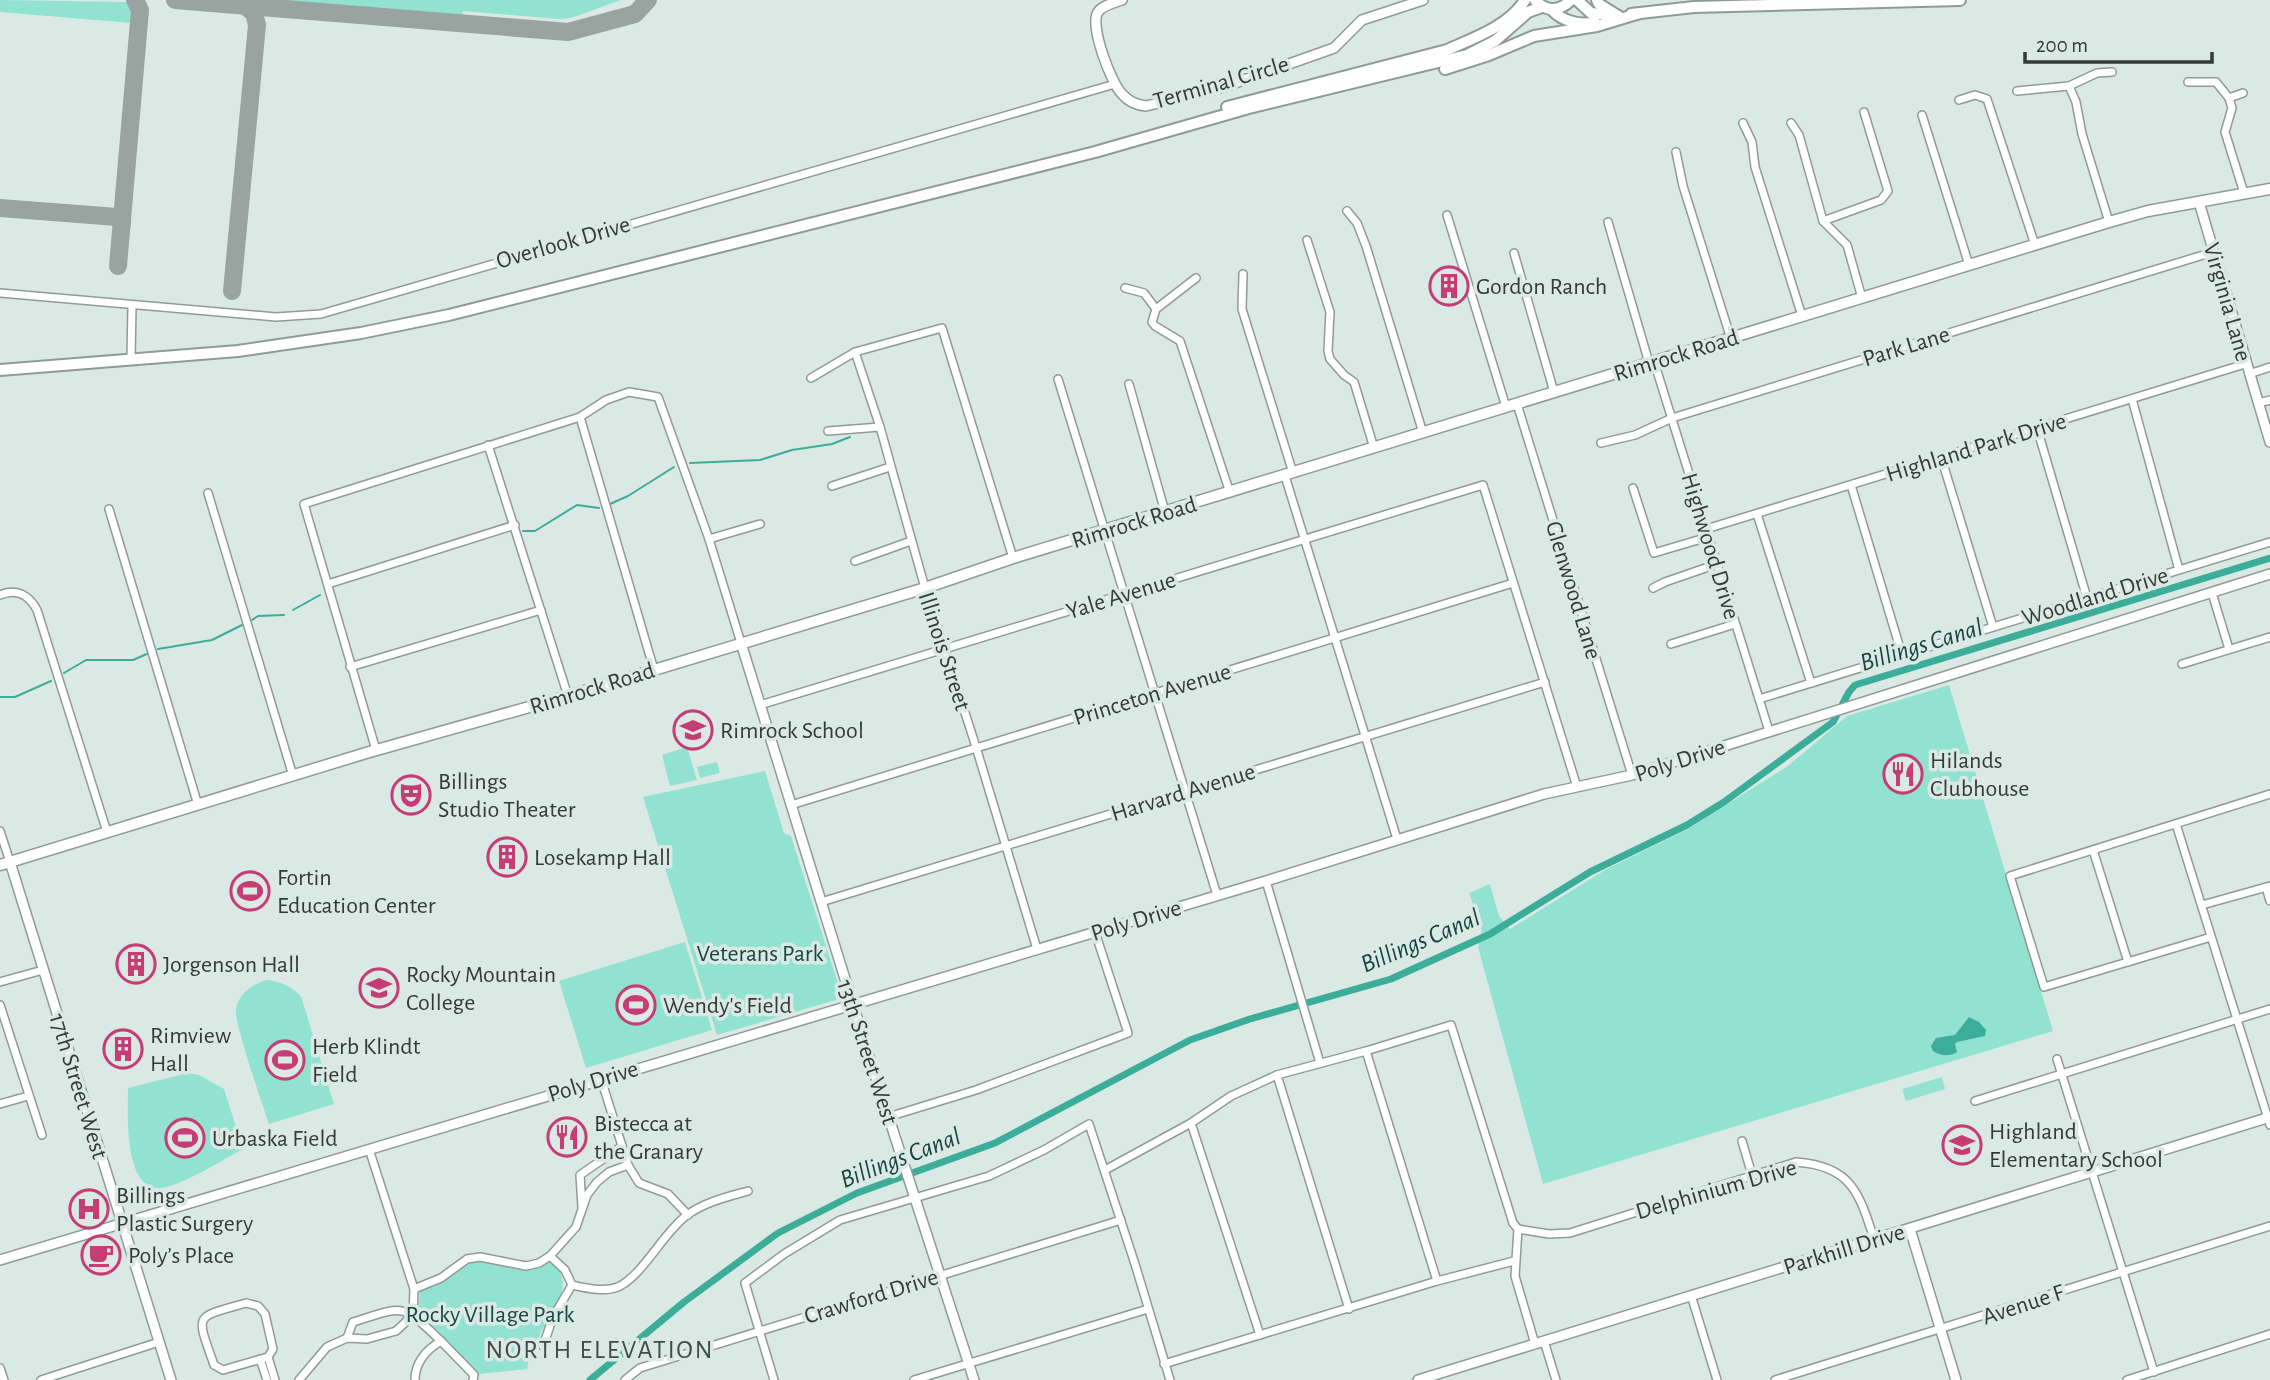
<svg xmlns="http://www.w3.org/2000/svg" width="2270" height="1380" viewBox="0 0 2270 1380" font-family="'Alegreya Sans',sans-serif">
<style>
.green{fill:#92e2d1}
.water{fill:#3cad99}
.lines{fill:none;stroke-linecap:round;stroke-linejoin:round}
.stream{stroke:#3cad99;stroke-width:2}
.canal{stroke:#3cad99;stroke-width:7}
.taxiway{stroke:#99a4a0;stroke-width:18}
.minor-casing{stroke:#8f9b98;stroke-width:10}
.tertiary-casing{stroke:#8f9b98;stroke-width:12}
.secondary-casing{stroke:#8f9b98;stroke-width:13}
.primary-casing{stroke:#8f9b98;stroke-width:14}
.trunk-casing{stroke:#8f9b98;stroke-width:14}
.minor{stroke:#fff;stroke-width:7}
.tertiary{stroke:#fff;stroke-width:9}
.secondary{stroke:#fff;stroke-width:10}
.primary{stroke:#fff;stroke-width:10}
.trunk{stroke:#fff;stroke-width:10}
.labels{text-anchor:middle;stroke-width:7;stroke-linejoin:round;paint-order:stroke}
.street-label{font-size:24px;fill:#353a39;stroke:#dbe9e5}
.poi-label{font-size:24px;fill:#353a39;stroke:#dbe9e5;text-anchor:start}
.park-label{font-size:24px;fill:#17473e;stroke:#dbe9e5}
.water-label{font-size:26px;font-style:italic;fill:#15453d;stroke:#dbe9e5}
.neighbourhood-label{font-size:26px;letter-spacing:2px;fill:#414b49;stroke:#dbe9e5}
</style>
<rect width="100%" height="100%" fill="#dbe9e5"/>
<g class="green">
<path d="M0 0 126 2C132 7 137 10 135 19L131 23 0 12Z"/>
<path d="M251 0H621L571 18 558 19 463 11 462 16 459 18Z"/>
<path d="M1949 685 2053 1031 1543 1184 1478 947 1482 929 1469 893 1490 884 1499 916 1510 929 1605 870 1688 829 1788 766 1847 716Z"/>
<path d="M687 747 697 780 670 786 662 755Z"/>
<path d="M717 762 720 773 700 778 697 767Z"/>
<path d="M765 771 784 833 791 836 841 993 839 999 717 1035 643 797Z"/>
<path d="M685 942 712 1030 586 1068 559 981Z"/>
<path d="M267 980C282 982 290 986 301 996L334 1104 269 1124C263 1105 233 1021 236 1008 240 992 253 984 267 980Z"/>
<path d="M188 1073 199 1075 224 1089 243 1149C224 1159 179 1188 159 1188 123 1188 128 1112 128 1088Z"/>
<path d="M1942 1077 1945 1089 1906 1101 1902 1089Z"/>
<path d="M484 1260 515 1269H527L550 1262C579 1281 551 1311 540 1334L539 1342 533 1341 527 1347 525 1353 529 1359 527 1369 478 1374 438 1332 418 1317 420 1290C441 1281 460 1262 484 1260Z"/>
</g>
<path class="water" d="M1969 1017 1979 1022 1986 1030 1985 1036 1957 1042 1955 1044 1957 1052C1949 1057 1941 1056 1933 1051L1931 1046 1936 1038 1955 1035Z"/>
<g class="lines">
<g class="stream">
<path d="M690 463 760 460 792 450 832 444 850 437"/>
<path d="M610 504 628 496 674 467"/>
<path d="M523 531H535L577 505 599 508"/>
<path d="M293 610 320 595"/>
<path d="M252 620 258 616 284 615"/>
<path d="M158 649 212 640 242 625"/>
<path d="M64 673 86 660H133L149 653"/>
<path d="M0 697H15L51 681"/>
</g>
<path class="canal" d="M590 1380 684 1302 778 1233 857 1193 995 1143 1190 1040 1250 1019 1391 979 1490 934 1590 872 1687 825 1724 802 1833 722 1849 692 1855 685 2270 558"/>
<g class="taxiway">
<path d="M175 0 568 32 635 14 648 0"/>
<path d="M0 208 117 217 122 223"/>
<path d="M118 266 140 10 135 0"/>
<path d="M232 291 257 25 254 13 245 6"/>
</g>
<g class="minor-casing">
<g id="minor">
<path d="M2188 82H2216L2229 98 2232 108 2225 132 2244 193"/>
<path d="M2069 86 2097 73 2112 72"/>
<path d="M2017 91 2069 86 2076 102 2082 134 2109 222"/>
<path d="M2229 98 2243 93"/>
<path d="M1959 100 1975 95 1987 99 2035 245"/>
<path d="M1922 115 1969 265"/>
<path d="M1743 123 1752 142 1755 167 1802 316"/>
<path d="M1791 123 1799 135 1823 221 1847 245 1862 298"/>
<path d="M1676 152 1683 186 1731 339"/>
<path d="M1347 211 1357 223 1366 246 1423 433"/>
<path d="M1447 215 1506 407"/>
<path d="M1823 221 1881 200 1888 191 1864 112"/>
<path d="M1608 222 1649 363 1657 371 1769 731"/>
<path d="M1307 240 1330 312 1328 351 1330 359 1344 375 1354 382 1374 448"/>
<path d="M1514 253 1554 392"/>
<path d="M1243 274 1242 309 1293 473"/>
<path d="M1196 278 1156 309 1152 322 1155 326 1180 341 1230 493"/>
<path d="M1125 288 1144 293 1156 309"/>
<path d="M0 293 276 317 321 314 1115 84"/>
<path d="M855 352 880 427 925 588 976 747 1037 949"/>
<path d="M131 359 132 306"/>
<path d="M2249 374 2270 367"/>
<path d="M811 378 855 352 942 328 1013 558"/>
<path d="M1058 379 1217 895"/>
<path d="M1129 384 1165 512"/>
<path d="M2132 399 2179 570"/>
<path d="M2259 403 2270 400"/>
<path d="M1517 404 1632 775"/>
<path d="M580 417 654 670"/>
<path d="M2037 428 2087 598"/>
<path d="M828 431 880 427"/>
<path d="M1601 443 1635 435 1672 418 2213 252"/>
<path d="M488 445 568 696"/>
<path d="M1941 457 1993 627"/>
<path d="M1285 476 1397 839"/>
<path d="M1851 485 1902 655"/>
<path d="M832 486 890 467"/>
<path d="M1633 488 1654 553 1708 537"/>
<path d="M208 493 293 776"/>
<path d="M109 509 198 805"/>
<path d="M1757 514 1811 683"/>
<path d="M1706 529 2245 364"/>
<path d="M709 539 760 524"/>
<path d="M855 561 911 541"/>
<path d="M328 584 515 525"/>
<path d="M1653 588 1665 582 1717 564"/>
<path d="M2212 593 2229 649"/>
<path d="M0 595C16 588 29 595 37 610L107 832"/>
<path d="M1671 644 1735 624"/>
<path d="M2182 664 2270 637"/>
<path d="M350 667 541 610"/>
<path d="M1759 699 2270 542"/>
<path d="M760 705 1483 485 1577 787"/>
<path d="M376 750 304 504 580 417 606 400 629 392 658 397 709 539 741 643"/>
<path d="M791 805 1513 583"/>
<path d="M2176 824 2270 1125"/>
<path d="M0 831 10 862"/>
<path d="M2093 850 2128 962"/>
<path d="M1266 881 1320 1063"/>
<path d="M2266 887 2270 901"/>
<path d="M821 902 1545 682"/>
<path d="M2202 905 2270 886"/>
<path d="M2211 937 2044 987 2010 876 2270 794"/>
<path d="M0 982 43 970"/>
<path d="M0 1005 42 1135"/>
<path d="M1366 1051 1437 1281"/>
<path d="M2057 1059 2154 1372"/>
<path d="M1277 1075 1349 1309"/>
<path d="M601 1079 628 1165 639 1183 668 1194 688 1215"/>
<path d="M1975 1101 2270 1009"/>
<path d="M0 1104 28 1096"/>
<path d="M888 1117 976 1090 1128 1033 1095 932"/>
<path d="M1191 1123 1260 1335"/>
<path d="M1742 1141 1752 1175"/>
<path d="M1105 1170 1191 1123 1231 1096 1277 1075 1366 1051 1451 1025 1513 1223 1518 1229 1515 1276 1535 1344"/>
<path d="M582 1207 580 1175 622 1146"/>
<path d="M1518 1229 1549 1234 1570 1233 1796 1162C1851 1166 1859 1192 1874 1239"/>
<path d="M572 1285C586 1288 606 1293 620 1286 645 1272 663 1233 687 1215 705 1202 727 1197 748 1191"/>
<path d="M414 1289 441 1278 467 1259 480 1257 526 1266 539 1263 550 1256 576 1227 587 1195 597 1182 609 1172 628 1165"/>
<path d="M1691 1295 1717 1380"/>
<path d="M246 1303 258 1306 265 1314 273 1349 268 1357 223 1370 214 1365C196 1313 193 1318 246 1303Z"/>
<path d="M347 1338 353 1322C405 1306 400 1302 441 1341"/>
<path d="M1544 1341 1556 1380"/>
<path d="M543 1346 553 1317 572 1285 565 1270 550 1256"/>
<path d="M268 1357 275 1380"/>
<path d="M260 1359 267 1380"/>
<path d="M1164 1364 1437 1281 1514 1261"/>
<path d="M0 1368 4 1380"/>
<path d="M41 1380 159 1342"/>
<path d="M299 1380 327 1347 347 1338 367 1339 396 1331 413 1315 414 1289 369 1149"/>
<path d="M415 1380C415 1362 426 1350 441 1341L474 1375 473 1380"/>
<path d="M625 1380 640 1368 1121 1220"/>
<path d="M774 1380 745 1283 784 1254 840 1220 989 1176 1044 1150 1089 1124 1135 1264 1170 1380"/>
<path d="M914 1380 1148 1309"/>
<path d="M1775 1380 2270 1226"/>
<path d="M2127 1380 2270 1334"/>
</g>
</g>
<g class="tertiary-casing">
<g id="tertiary">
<path d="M1122 0C1114 3 1103 5 1098 12 1089 25 1111 83 1122 94 1128 101 1136 105 1146 106L1224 87 1334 48 1362 20 1423 0"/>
<path d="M2199 202 2270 442"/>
<path d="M741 643 872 1066 974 1380"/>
<path d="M10 862 171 1380"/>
<path d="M1910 1229 1956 1380"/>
<path d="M0 1260 1266 881 1544 794 1632 775 2270 574"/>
<path d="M1418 1380 2270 1117"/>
</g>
</g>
<g class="secondary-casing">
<path id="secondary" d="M0 865 366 753 568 696 925 588 1013 558 2109 222 2148 211 2270 189"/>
</g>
<g class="primary-casing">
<g id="primary">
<path d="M1577 0 1591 13 1618 16"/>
<path d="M1552 10C1562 21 1580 26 1595 22"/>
<path d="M1631 14 1694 7 1960 0"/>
</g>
</g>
<g class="trunk-casing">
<g id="trunk">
<path d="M1535 0C1546 12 1559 12 1571 0"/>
<path d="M1597 0 1599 4 1618 16"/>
<path d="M1445 69 1489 55 1534 36 1597 26 1640 13"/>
<path d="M1227 107 1447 50C1474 38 1509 26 1525 0"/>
<path d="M0 370 238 351 361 333 449 315 1095 152 1249 108 1467 55 1495 41 1528 12 1542 7"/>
</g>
</g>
<use href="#minor" class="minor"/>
<use href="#tertiary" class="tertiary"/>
<use href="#secondary" class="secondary"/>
<use href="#primary" class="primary"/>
<use href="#trunk" class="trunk"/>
</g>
<defs>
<g id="building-ring" transform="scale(2.0125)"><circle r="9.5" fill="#dbe9e5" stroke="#c63c75" stroke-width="1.5"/><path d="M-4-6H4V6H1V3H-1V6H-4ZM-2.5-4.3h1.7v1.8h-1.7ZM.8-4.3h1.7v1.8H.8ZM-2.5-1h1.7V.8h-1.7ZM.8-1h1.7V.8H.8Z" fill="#c63c75"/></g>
<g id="school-ring" transform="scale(2.0125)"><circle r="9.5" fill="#dbe9e5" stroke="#c63c75" stroke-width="1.5"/><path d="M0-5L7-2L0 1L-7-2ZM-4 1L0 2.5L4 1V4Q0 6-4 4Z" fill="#c63c75"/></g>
<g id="restaurant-ring" transform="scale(2.0125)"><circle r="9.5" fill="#dbe9e5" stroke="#c63c75" stroke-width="1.5"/><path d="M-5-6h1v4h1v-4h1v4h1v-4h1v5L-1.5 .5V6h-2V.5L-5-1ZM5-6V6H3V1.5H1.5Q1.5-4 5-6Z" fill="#c63c75"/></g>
<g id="theatre-ring" transform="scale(2.0125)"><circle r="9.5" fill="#dbe9e5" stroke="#c63c75" stroke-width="1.5"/><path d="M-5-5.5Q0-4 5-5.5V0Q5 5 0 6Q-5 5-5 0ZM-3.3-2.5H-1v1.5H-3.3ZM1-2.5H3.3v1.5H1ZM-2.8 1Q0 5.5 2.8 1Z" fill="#c63c75"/></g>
<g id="stadium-ring" transform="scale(2.0125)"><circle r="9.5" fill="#dbe9e5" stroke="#c63c75" stroke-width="1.5"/><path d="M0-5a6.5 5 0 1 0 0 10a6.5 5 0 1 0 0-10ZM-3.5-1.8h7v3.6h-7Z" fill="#c63c75"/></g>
<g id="university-ring" transform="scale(2.0125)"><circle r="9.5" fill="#dbe9e5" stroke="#c63c75" stroke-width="1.5"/><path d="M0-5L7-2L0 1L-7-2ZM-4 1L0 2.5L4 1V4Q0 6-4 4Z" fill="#c63c75"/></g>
<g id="hospital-ring" transform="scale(2.0125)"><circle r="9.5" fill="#dbe9e5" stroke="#c63c75" stroke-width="1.5"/><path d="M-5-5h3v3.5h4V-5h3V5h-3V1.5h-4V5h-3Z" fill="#c63c75"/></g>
<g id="cafe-ring" transform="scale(2.0125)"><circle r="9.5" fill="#dbe9e5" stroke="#c63c75" stroke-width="1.5"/><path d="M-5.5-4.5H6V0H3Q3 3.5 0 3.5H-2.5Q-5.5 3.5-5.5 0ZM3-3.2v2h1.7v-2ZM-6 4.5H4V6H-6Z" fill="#c63c75"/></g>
</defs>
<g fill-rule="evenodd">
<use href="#building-ring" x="1449" y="286"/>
<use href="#school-ring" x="693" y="730"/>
<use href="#restaurant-ring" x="1903" y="774"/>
<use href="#theatre-ring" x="411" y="795"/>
<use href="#building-ring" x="507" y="857"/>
<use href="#stadium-ring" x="250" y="891"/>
<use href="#building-ring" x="136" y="964"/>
<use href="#university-ring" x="379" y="988"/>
<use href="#stadium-ring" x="636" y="1005"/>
<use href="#building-ring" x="123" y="1049"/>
<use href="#stadium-ring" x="285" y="1060"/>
<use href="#restaurant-ring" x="567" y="1137"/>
<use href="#stadium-ring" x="185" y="1138"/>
<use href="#school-ring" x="1962" y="1145"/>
<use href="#hospital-ring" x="89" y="1209"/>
<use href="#cafe-ring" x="101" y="1255"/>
</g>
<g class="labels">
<g class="street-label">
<text transform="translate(1221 82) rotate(-16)" y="8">Terminal Circle</text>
<text transform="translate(563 242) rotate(-16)" y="8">Overlook Drive</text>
<text transform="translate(2228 302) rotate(74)" y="8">Virginia Lane</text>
<text transform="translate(1906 346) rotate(-17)" y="8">Park Lane</text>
<text transform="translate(1676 355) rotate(-17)" y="8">Rimrock Road</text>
<text transform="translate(1976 447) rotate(-17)" y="8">Highland Park Drive</text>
<text transform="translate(1134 522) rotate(-17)" y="8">Rimrock Road</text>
<text transform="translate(1711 546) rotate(73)" y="8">Highwood Drive</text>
<text transform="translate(1574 590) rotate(73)" y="8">Glenwood Lane</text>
<text transform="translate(1121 595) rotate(-17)" y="8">Yale Avenue</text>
<text transform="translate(2095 596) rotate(-17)" y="8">Woodland Drive</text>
<text transform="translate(945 651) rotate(72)" y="8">Illinois Street</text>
<text transform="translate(592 688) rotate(-17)" y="8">Rimrock Road</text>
<text transform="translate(1152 694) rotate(-17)" y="8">Princeton Avenue</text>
<text transform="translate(1680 760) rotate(-18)" y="8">Poly Drive</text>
<text transform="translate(1183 792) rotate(-17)" y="8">Harvard Avenue</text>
<text transform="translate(1136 920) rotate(-17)" y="8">Poly Drive</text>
<text transform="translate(868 1052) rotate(72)" y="8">13th Street West</text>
<text transform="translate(593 1081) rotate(-17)" y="8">Poly Drive</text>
<text transform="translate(79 1086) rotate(73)" y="8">17th Street West</text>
<text transform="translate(1716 1189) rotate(-16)" y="8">Delphinium Drive</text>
<text transform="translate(1844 1249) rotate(-17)" y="8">Parkhill Drive</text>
<text transform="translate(871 1296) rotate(-17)" y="8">Crawford Drive</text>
<text transform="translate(2023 1304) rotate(-18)" y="8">Avenue F</text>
</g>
<g class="poi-label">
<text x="1476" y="294">Gordon Ranch</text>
<text x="720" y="738">Rimrock School</text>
<text x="1930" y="768">Hilands<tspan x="1930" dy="28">Clubhouse</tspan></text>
<text x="438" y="789">Billings<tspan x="438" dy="28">Studio Theater</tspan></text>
<text x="534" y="865">Losekamp Hall</text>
<text x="277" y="885">Fortin<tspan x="277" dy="28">Education Center</tspan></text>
<text x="163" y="972">Jorgenson Hall</text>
<text x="406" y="982">Rocky Mountain<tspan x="406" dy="28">College</tspan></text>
<text x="663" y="1013">Wendy's Field</text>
<text x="150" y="1043">Rimview<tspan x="150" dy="28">Hall</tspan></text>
<text x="312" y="1054">Herb Klindt<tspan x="312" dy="28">Field</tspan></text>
<text x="594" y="1131">Bistecca at<tspan x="594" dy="28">the Granary</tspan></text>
<text x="1989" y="1139">Highland<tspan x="1989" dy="28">Elementary School</tspan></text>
<text x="212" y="1146">Urbaska Field</text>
<text x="116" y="1203">Billings<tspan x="116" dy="28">Plastic Surgery</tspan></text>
<text x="128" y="1263">Poly’s Place</text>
</g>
<g class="park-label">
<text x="760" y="961">Veterans Park</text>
<text x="490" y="1322">Rocky Village Park</text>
</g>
<g class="water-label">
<text transform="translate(1921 644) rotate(-17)" y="9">Billings Canal</text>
<text transform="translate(1420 940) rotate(-23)" y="9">Billings Canal</text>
<text transform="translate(900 1157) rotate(-21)" y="9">Billings Canal</text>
</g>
<g class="neighbourhood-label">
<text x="600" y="1358">NORTH ELEVATION</text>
</g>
</g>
<path d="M2025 52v10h187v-10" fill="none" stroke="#353a39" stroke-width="3.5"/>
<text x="2036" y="52" font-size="21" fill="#353a39" stroke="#dbe9e5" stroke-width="5" paint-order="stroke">200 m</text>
</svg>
